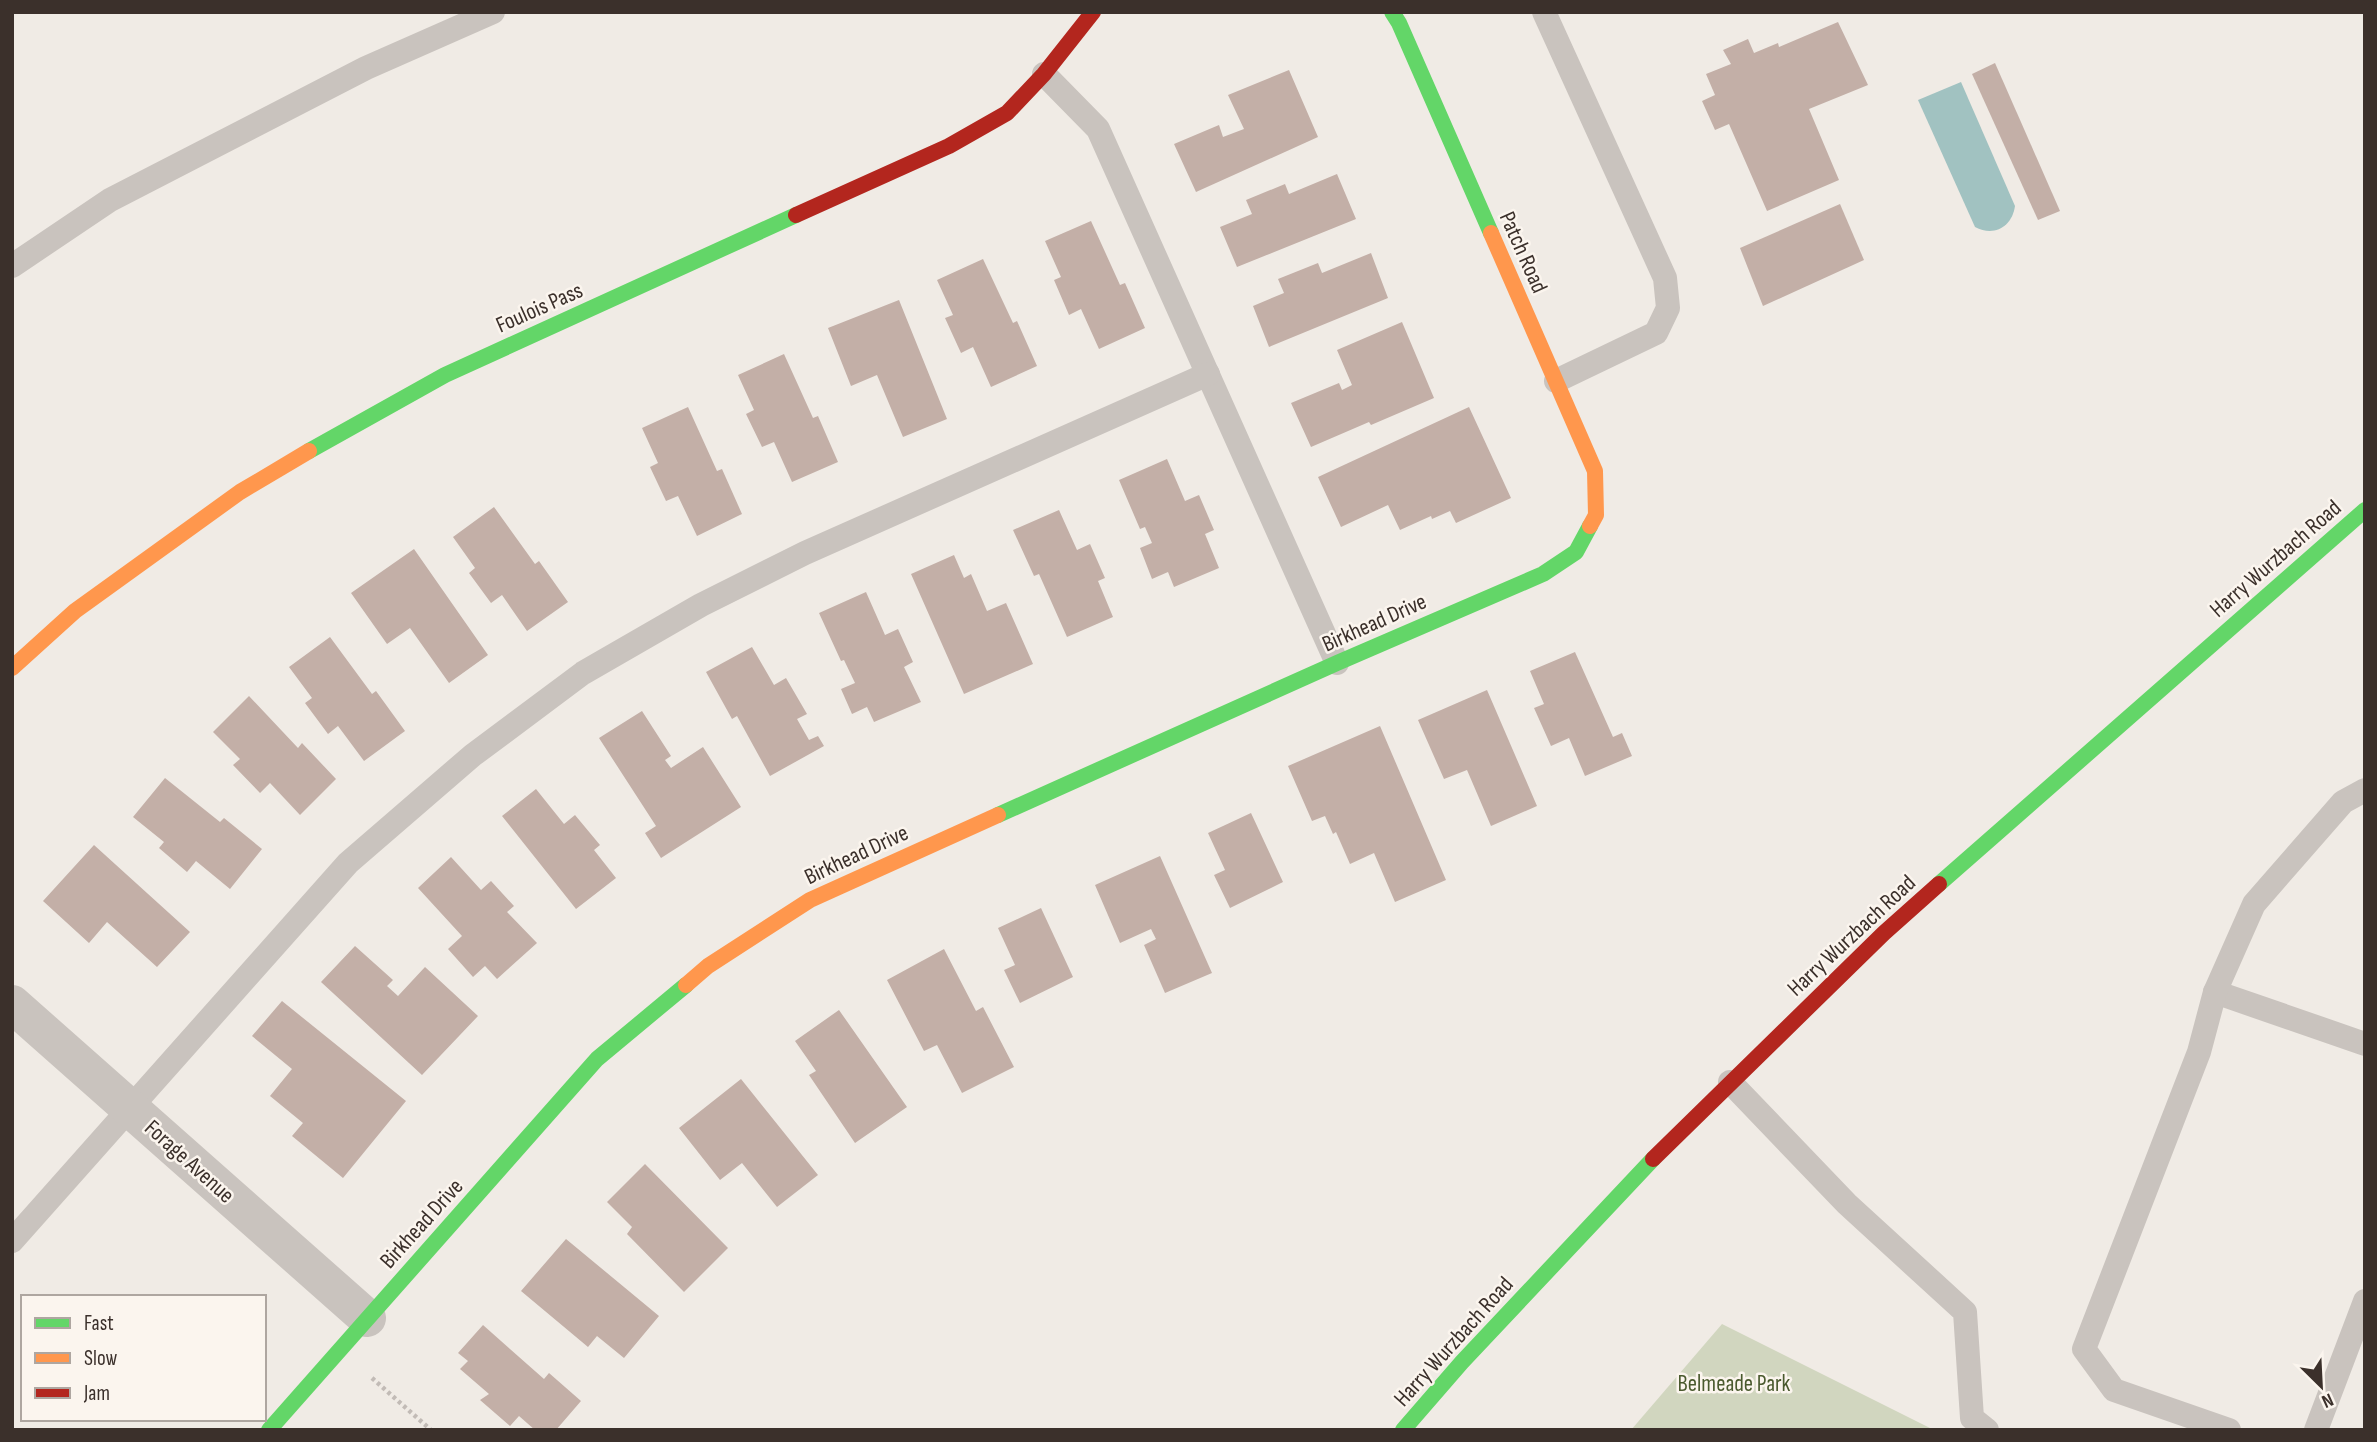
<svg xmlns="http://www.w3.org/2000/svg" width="2377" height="1442" viewBox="0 0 2377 1442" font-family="'Sofia Sans Condensed',sans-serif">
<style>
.green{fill:#d1d6bf}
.water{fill:#a1c2c1}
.building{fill:#c3afa7}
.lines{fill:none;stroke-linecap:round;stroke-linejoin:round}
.path{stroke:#c2bbb6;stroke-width:4.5;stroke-dasharray:3.5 3.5;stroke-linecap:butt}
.lane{stroke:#c9c3be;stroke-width:24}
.street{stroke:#c9c3be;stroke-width:38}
.fast{stroke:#63d668;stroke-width:16}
.slow{stroke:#ff974d;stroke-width:16}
.jam{stroke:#b3261e;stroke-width:16}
.labels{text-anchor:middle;stroke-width:5;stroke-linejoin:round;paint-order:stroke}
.street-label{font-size:23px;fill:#3b302b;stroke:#fbf5ee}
.park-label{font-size:23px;fill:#4a5a2e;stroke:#fbf5ee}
</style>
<rect width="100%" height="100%" fill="#f0ebe5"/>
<path class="green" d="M1722 1324 1934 1430H1631Z"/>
<path class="water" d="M1961 82 2015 206C2012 227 1994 237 1975 227L1918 100Z"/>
<g class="building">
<path d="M1838 22 1868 85 1809 109 1839 180 1767 211 1729 124 1715 130 1702 101 1715 95 1706 74 1731 64 1723 50 1748 39 1754 53 1778 43 1779 47Z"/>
<path d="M1995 63 2060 211 2038 220 1972 74Z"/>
<path d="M1289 70 1318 137 1196 192 1174 144 1219 125 1223 137 1244 129 1228 95Z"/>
<path d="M1337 174 1356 219 1237 267 1220 227 1252 214 1246 200 1285 184 1289 194Z"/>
<path d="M1840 204 1864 260 1763 306 1740 248Z"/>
<path d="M1091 221 1120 285 1125 283 1145 328 1099 349 1081 309 1069 315 1054 280 1061 277 1045 241Z"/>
<path d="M1371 253 1388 298 1269 347 1253 306 1284 293 1278 279 1318 263 1322 273Z"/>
<path d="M983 259 1013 323 1017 321 1037 366 991 387 973 347 961 353 945 318 953 315 937 280Z"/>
<path d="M899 300 947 419 903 437 877 375 851 386 828 328Z"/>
<path d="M1402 322 1434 398 1371 425 1369 422 1311 447 1291 403 1339 383 1342 390 1352 385 1337 350Z"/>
<path d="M784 354 813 418 818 416 838 462 792 482 774 442 762 447 746 414 754 410 738 375Z"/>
<path d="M688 407 717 471 722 469 742 514 697 536 678 496 666 501 650 467 658 463 642 428Z"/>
<path d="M1469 407 1511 498 1456 523 1450 511 1432 519 1431 516 1400 530 1388 505 1341 527 1318 477Z"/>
<path d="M1167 459 1185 501 1199 495 1214 530 1205 534 1219 568 1174 587 1168 572 1152 579 1140 548 1152 543 1145 527 1140 529 1119 480Z"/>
<path d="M494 507 535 564 539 561 568 602 527 631 502 595 491 603 469 573 475 568 453 537Z"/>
<path d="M1059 510 1077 550 1090 544 1105 578 1098 581 1113 617 1067 637 1039 574 1034 576 1013 530Z"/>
<path d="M414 549 488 655 449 683 410 628 387 644 351 593Z"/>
<path d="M954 555 964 578 971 574 987 611 1006 603 1033 664 964 694 911 574Z"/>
<path d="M866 592 885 635 898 629 913 662 904 667 921 702 874 722 867 707 852 714 841 689 855 683 844 660 841 661 819 613Z"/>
<path d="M330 637 372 694 376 691 405 731 364 761 338 726 328 734 305 703 312 698 289 667Z"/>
<path d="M752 647 774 685 786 678 807 714 797 719 809 740 818 736 824 746 770 776 737 716 732 719 706 672Z"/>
<path d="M1575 652 1613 737 1622 733 1632 756 1585 776 1569 738 1551 746 1534 708 1544 704 1530 671Z"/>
<path d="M1487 690 1537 806 1491 826 1467 770 1444 779 1418 720Z"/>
<path d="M249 696 298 748 302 743 336 779 300 815 270 783 260 793 233 765 240 759 213 732Z"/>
<path d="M642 711 671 756 665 760 671 768 703 747 741 807 661 858 645 833 656 826 599 738Z"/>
<path d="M1380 726 1446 880 1395 902 1374 853 1350 864 1336 832 1333 834 1325 816 1312 821 1288 766Z"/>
<path d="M165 778 220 822 224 818 262 849 230 889 196 861 187 872 159 848 164 842 133 817Z"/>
<path d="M536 789 564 824 575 815 600 845 594 850 616 878 576 909 502 816Z"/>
<path d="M1251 813 1283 882 1230 908 1214 875 1225 870 1208 833Z"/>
<path d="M94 845 190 932 157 967 107 922 89 943 43 901Z"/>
<path d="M1160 856 1212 973 1165 993 1144 945 1156 939 1151 929 1120 943 1095 885Z"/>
<path d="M451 857 481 890 491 881 514 906 507 912 537 943 497 979 485 966 473 977 448 949 462 936 418 888Z"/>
<path d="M1041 908 1073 977 1020 1003 1004 970 1015 965 998 928Z"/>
<path d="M355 946 393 980 387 986 398 996 425 967 478 1016 422 1075 321 982Z"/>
<path d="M944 949 976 1011 983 1007 1014 1067 962 1093 937 1045 924 1051 887 980Z"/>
<path d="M282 1001 406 1101 343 1178 292 1136 303 1123 270 1096 292 1069 252 1036Z"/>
<path d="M839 1010 907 1107 855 1143 809 1075 816 1071 795 1041Z"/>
<path d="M741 1079 818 1175 777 1207 742 1163 720 1180 679 1128Z"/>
<path d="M645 1164 728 1248 684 1292 627 1234 632 1227 607 1202Z"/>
<path d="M566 1239 659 1316 624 1358 597 1336 588 1347 521 1291Z"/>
<path d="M483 1325 544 1379 549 1373 581 1401 556 1430H535L519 1416 510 1426 480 1400 489 1394 460 1369 468 1361 458 1353Z"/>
</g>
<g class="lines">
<path class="path" d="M372 1378 431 1430"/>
<g class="lane">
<path d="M1544 12 1665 278 1668 308 1656 333 1556 381"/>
<path d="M1044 74 1098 129 1337 663"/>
<path d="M12 266 110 200 366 68 493 12"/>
<path d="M2215 992 2365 1044"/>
<path d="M1730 1082 1847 1204 1965 1312 1972 1418 1987 1430"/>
<path d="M12 1241 348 863 473 755 583 673 701 605 805 553 1208 374"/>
<path d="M2229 1430 2114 1390 2084 1349 2199 1052 2215 992 2254 904 2343 802 2365 790"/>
<path d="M2316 1430 2365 1301"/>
</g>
<path class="street" d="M12 1004 367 1318"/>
<g class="fast">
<path d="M1392 12 1399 23 1491 233"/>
<path d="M309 451 445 375 796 215"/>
<path d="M998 815 1337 663 1543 574 1576 552 1590 526"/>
<path d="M1939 884 2365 510"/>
<path d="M269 1430 597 1059 686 985"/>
<path d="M1403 1430 1462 1362 1653 1159"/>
</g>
<g class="slow">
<path d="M1491 233 1595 471 1596 515 1590 526"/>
<path d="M12 668 75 611 240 492 309 451"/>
<path d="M686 985 708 966 810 900 998 815"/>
</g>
<g class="jam">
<path d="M796 215 949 146 1007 113 1044 74 1093 12"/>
<path d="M1653 1159 1884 933 1939 884"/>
</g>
</g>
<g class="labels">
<g class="street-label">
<text transform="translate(1524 252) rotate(66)" y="8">Patch Road</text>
<text transform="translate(539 307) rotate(-24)" y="8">Foulois Pass</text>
<text transform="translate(2275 558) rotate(-41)" y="8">Harry Wurzbach Road</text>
<text transform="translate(1374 622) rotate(-24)" y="8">Birkhead Drive</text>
<text transform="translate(856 854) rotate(-25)" y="8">Birkhead Drive</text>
<text transform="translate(1851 935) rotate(-43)" y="8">Harry Wurzbach Road</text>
<text transform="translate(190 1161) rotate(42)" y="8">Forage Avenue</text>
<text transform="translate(421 1223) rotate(-48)" y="8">Birkhead Drive</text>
<text transform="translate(1453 1341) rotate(-48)" y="8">Harry Wurzbach Road</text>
</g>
<g class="park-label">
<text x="1734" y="1391">Belmeade Park</text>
</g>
</g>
<rect width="2377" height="1442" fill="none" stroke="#3b302b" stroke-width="28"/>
<rect x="21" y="1295" width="245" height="126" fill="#fbf5ee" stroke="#aea6a0" stroke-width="2"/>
<rect x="35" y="1318" width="35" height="10" fill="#63d668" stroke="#aea6a0" stroke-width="2"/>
<text x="84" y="1330" font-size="21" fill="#3b302b">Fast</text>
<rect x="35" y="1353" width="35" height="10" fill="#ff974d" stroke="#aea6a0" stroke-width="2"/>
<text x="84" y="1365" font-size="21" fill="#3b302b">Slow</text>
<rect x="35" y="1388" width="35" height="10" fill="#b3261e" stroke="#aea6a0" stroke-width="2"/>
<text x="84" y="1400" font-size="21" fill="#3b302b">Jam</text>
<g transform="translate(2321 1386) rotate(156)" stroke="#fbf5ee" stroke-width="5" paint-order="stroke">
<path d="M0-5L12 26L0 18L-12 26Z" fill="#3b302b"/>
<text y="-10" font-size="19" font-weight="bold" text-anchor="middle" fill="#3b302b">N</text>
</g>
</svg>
